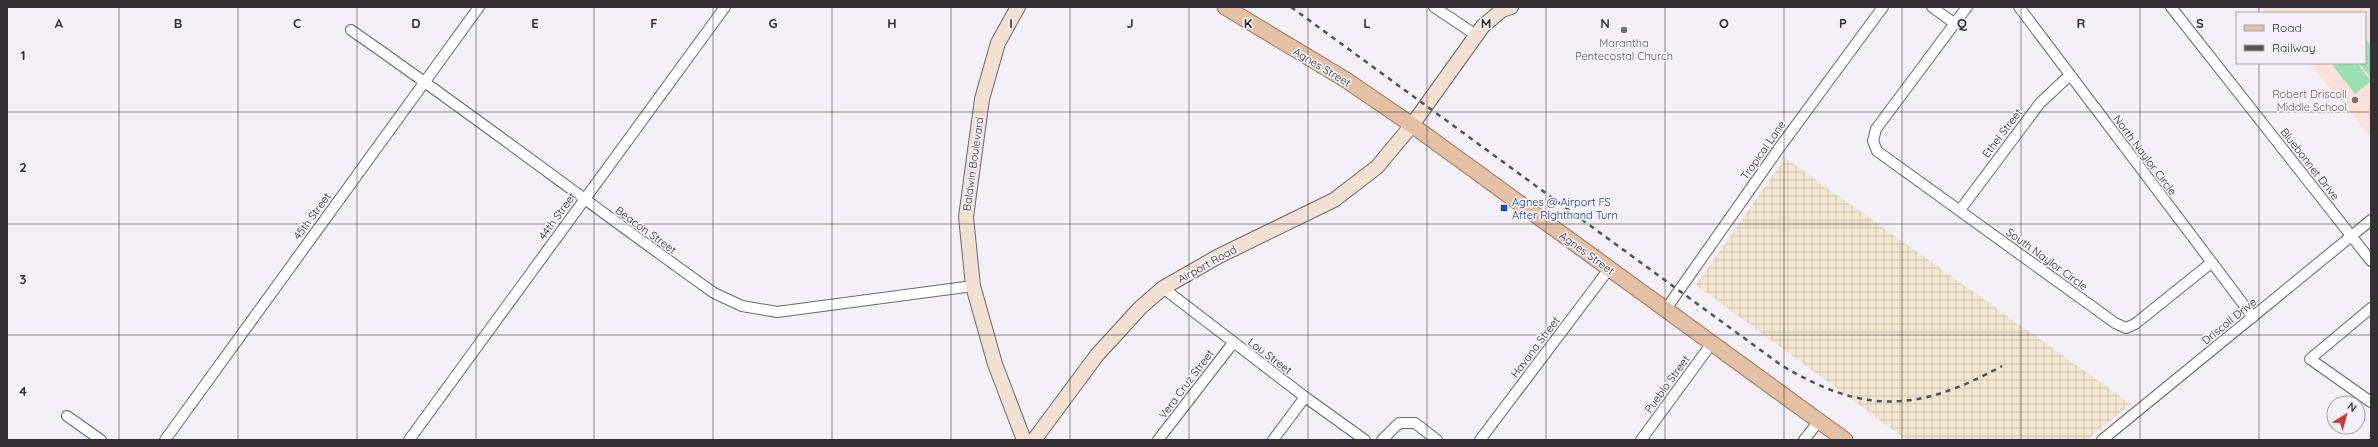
<svg xmlns="http://www.w3.org/2000/svg" width="2378" height="447" viewBox="0 0 2378 447" font-family="Quicksand,sans-serif">
<style>
.industrial{fill:url(#industrial-grid)}
.education{fill:#fbe1da}
.park{fill:#9ae0b2}
.lines{fill:none;stroke-linecap:round;stroke-linejoin:round}
.street-casing{stroke:#6b676d;stroke-width:12}
.secondary-casing{stroke:#6b676d;stroke-width:16}
.primary-casing{stroke:#9a7356;stroke-width:17}
.street{stroke:#fff;stroke-width:10}
.secondary{stroke:#f2e0d2;stroke-width:14}
.primary{stroke:#e4c1a5;stroke-width:15}
.rail{stroke:#545256;stroke-width:2.5;stroke-dasharray:5 5;stroke-linecap:butt}
.grid{fill:none;stroke:#323033;stroke-width:1;stroke-opacity:0.55}
.worship-dot{fill:#6b7280;stroke:#f4f0f7;stroke-width:1.5}
.education-dot{fill:#8d6e63;stroke:#f4f0f7;stroke-width:1.5}
.transit-dot{fill:#1a4fb4;stroke:#f4f0f7;stroke-width:1.5}
.labels{text-anchor:middle;stroke-width:3.5;stroke-linejoin:round;paint-order:stroke}
.worship-label{font-size:11px;fill:#5b616d;stroke:#f4f0f7}
.street-label{font-size:11px;fill:#323033;stroke:#f4f0f7}
.education-label{font-size:11px;fill:#785e54;stroke:#f4f0f7;text-anchor:end}
.transit-label{font-size:11px;fill:#164399;stroke:#f4f0f7;text-anchor:start}
.grid-label{font-size:13px;text-anchor:middle;font-weight:bold;fill:#323033;stroke:#f4f0f7;stroke-width:3.5;stroke-linejoin:round;paint-order:stroke}
</style>
<defs>
<pattern id="industrial-grid" width="8" height="8" patternUnits="userSpaceOnUse"><rect width="8" height="8" fill="#f3e6d2"/><path d="M0 4h8M4 0v8" fill="none" stroke="#d1c6b5"/></pattern>
</defs>
<rect width="100%" height="100%" fill="#f4f0f7"/>
<path class="industrial" d="M1785 158 2131 404 2087 440H1907L1696 285Z"/>
<path class="education" d="M2261 7H2371V137L2309 63H2365V13H2266Z"/>
<g class="park">
<path d="M2366 39 2371 45V78L2359 63H2365Z"/>
<path d="M2337 63H2357L2371 81 2355 94 2333 66Z"/>
</g>
<g class="lines">
<g class="street-casing">
<g id="street">
<path d="M1434 7 1476 35"/>
<path d="M1932 7 1954 23"/>
<path d="M1967 7 1876 129 1873 141 1877 151 2115 323 2126 328 2135 324 2211 263"/>
<path d="M2019 7 2253 317"/>
<path d="M2171 7 2371 261"/>
<path d="M351 30C469 112 583 199 700 283L714 293 742 306 777 312 973 286"/>
<path d="M1960 210 2040 103 2070 75"/>
<path d="M1163 288 1305 397 1365 440"/>
<path d="M2371 308 2310 359 2371 402"/>
<path d="M1666 309 1777 151 1883 7"/>
<path d="M67 416 101 440"/>
<path d="M165 440 479 7"/>
<path d="M409 440 725 7"/>
<path d="M1158 440 1233 343"/>
<path d="M1273 440 1305 397"/>
<path d="M1382 440 1399 423H1415L1437 440"/>
<path d="M1480 440 1609 269"/>
<path d="M1641 440 1712 343"/>
<path d="M1804 440 1819 421"/>
<path d="M2102 440 2371 220"/>
</g>
</g>
<g class="secondary-casing">
<g id="secondary">
<path d="M1018 7 998 43 982 99 966 217 973 286 995 364 1024 440"/>
<path d="M1034 440 1097 355 1141 307 1163 288 1219 256 1334 200 1377 167 1412 125 1483 26 1502 10 1511 7"/>
</g>
</g>
<g class="primary-casing">
<path id="primary" d="M1225 7 1346 80 1412 125 1845 440"/>
</g>
<use href="#street" class="street"/>
<use href="#secondary" class="secondary"/>
<use href="#primary" class="primary"/>
<path class="rail" d="M1291 7 1781 365C1864 415 1918 412 2002 366"/>
</g>
<path class="grid" d="M119 7V440M238 7V440M357 7V440M476 7V440M594 7V440M713 7V440M832 7V440M951 7V440M1070 7V440M1189 7V440M1308 7V440M1427 7V440M1546 7V440M1665 7V440M1784 7V440M1902 7V440M2021 7V440M2140 7V440M2259 7V13M2259 63V440M7 112H2371M7 224H2371M7 335H2371"/>
<circle class="worship-dot" cx="1624" cy="30" r="4"/>
<circle class="education-dot" cx="2355" cy="100" r="4"/>
<rect class="transit-dot" x="1500" y="204" width="8" height="8" rx="2"/>
<g class="labels">
<g class="worship-label">
<text x="1624" y="47">Marantha<tspan x="1624" dy="13">Pentecostal Church</tspan></text>
</g>
<g class="street-label">
<text transform="translate(1322 67) rotate(31)" y="4">Agnes Street</text>
<text transform="translate(2002 133) rotate(-53)" y="4">Ethel Street</text>
<text transform="translate(1763 150) rotate(-55)" y="4">Tropical Lane</text>
<text transform="translate(2145 155) rotate(53)" y="4">North Naylor Circle</text>
<text transform="translate(973 164) rotate(-82)" y="4">Baldwin Boulevard</text>
<text transform="translate(2310 164) rotate(52)" y="4">Bluebonnet Drive</text>
<text transform="translate(312 216) rotate(-54)" y="4">45th Street</text>
<text transform="translate(557 216) rotate(-54)" y="4">44th Street</text>
<text transform="translate(646 230) rotate(36)" y="4">Beacon Street</text>
<text transform="translate(1587 253) rotate(36)" y="4">Agnes Street</text>
<text transform="translate(2047 259) rotate(36)" y="4">South Naylor Circle</text>
<text transform="translate(1207 264) rotate(-29)" y="4">Airport Road</text>
<text transform="translate(2229 321) rotate(-39)" y="4">Driscoll Drive</text>
<text transform="translate(1535 347) rotate(-53)" y="4">Havana Street</text>
<text transform="translate(1270 356) rotate(37)" y="4">Lou Street</text>
<text transform="translate(1186 384) rotate(-53)" y="4">Vera Cruz Street</text>
<text transform="translate(1667 384) rotate(-54)" y="4">Pueblo Street</text>
</g>
<g class="education-label">
<text x="2347" y="98">Robert Driscoll<tspan x="2347" dy="13">Middle School</tspan></text>
</g>
<g class="transit-label">
<text x="1512" y="206">Agnes @ Airport FS<tspan x="1512" dy="13">After Righthand Turn</tspan></text>
</g>
</g>
<g class="grid-label">
<text x="59" y="28">A</text>
<text x="178" y="28">B</text>
<text x="297" y="28">C</text>
<text x="416" y="28">D</text>
<text x="535" y="28">E</text>
<text x="654" y="28">F</text>
<text x="773" y="28">G</text>
<text x="892" y="28">H</text>
<text x="1011" y="28">I</text>
<text x="1130" y="28">J</text>
<text x="1248" y="28">K</text>
<text x="1367" y="28">L</text>
<text x="1486" y="28">M</text>
<text x="1605" y="28">N</text>
<text x="1724" y="28">O</text>
<text x="1843" y="28">P</text>
<text x="1962" y="28">Q</text>
<text x="2081" y="28">R</text>
<text x="2200" y="28">S</text>
<text x="23" y="60">1</text>
<text x="23" y="172">2</text>
<text x="23" y="284">3</text>
<text x="23" y="396">4</text>
</g>
<rect width="2378" height="447" fill="none" stroke="#323033" stroke-width="16"/>
<rect x="2236" y="12" width="130" height="52" fill="#f4f0f7" stroke="#a6a3a9"/>
<rect x="2244" y="25" width="20" height="6" fill="#e4c1a5" stroke="#a6a3a9"/>
<text x="2272" y="32" font-size="12" fill="#323033">Road</text>
<rect x="2244" y="45" width="20" height="6" fill="#545256" stroke="#a6a3a9"/>
<text x="2272" y="52" font-size="12" fill="#323033">Railway</text>
<g transform="translate(2346 415) rotate(37)"><circle r="19" fill="#f4f0f7" stroke="#a6a3a9"/>
<path d="M0-3L7 15L0 10L-7 15Z" fill="#c93a38"/>
<text y="-6" font-size="11" font-weight="bold" text-anchor="middle" fill="#323033">N</text>
</g>
</svg>
